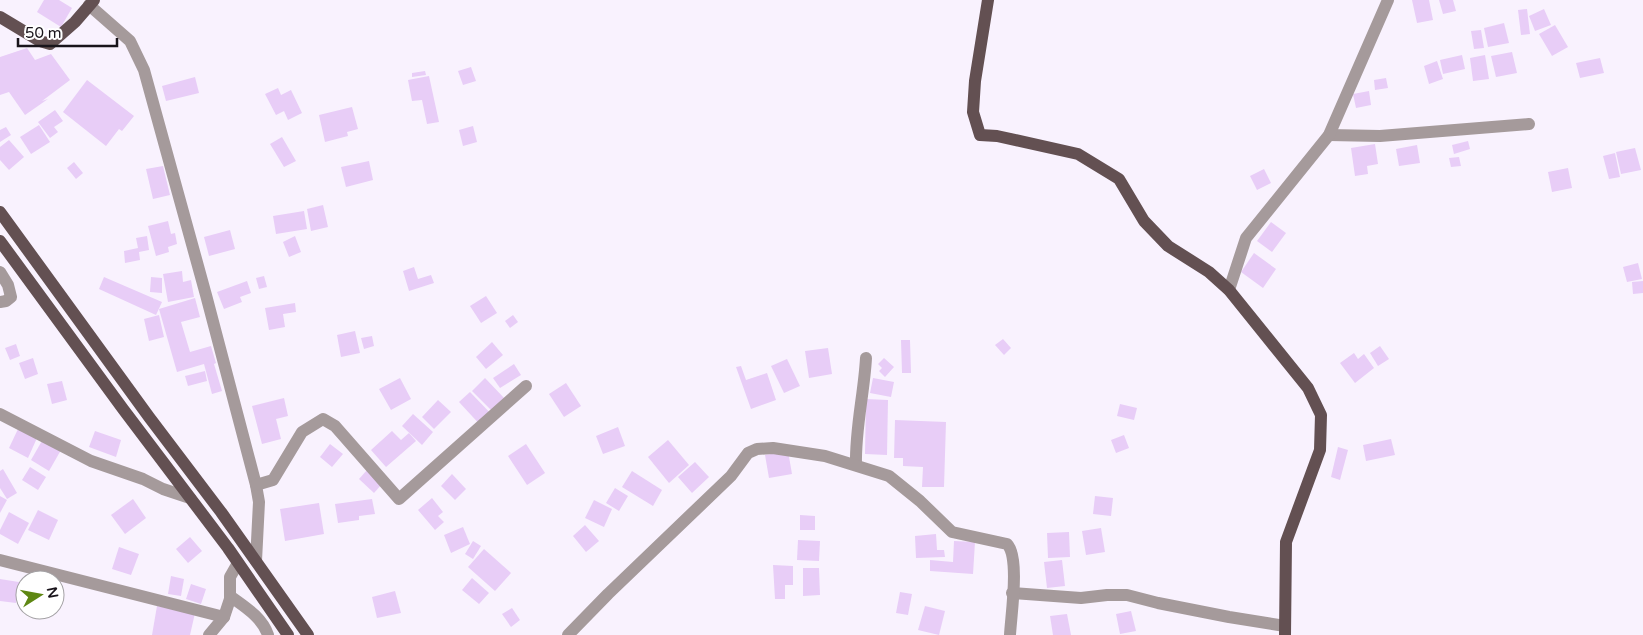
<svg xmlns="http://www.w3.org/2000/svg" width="1643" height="635" viewBox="0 0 1643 635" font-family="'Varela Round',sans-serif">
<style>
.building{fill:#e8cdf7}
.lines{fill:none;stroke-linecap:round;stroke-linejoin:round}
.minor{stroke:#a59a9b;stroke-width:12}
.major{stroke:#635052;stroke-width:12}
</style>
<rect width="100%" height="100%" fill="#f9f2fe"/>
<g class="building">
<path d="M44 0H59L72 8 61 27 37 12Z"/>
<path d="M1412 0H1429L1433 20 1417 23Z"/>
<path d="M1439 0H1453L1456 11 1443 14Z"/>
<path d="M1527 9 1530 34 1521 35 1518 10Z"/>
<path d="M1544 9 1551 25 1535 31 1529 16Z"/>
<path d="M1504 23 1509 43 1488 47 1484 28Z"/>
<path d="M1555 25 1568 47 1552 56 1539 34Z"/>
<path d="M1481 30 1484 48 1474 49 1471 31Z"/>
<path d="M27 48 35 60 51 54 70 80 42 101 48 99 25 115 9 92 0 95V57Z"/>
<path d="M1512 52 1517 73 1496 77 1491 56Z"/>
<path d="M1462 55 1465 69 1443 74 1440 60Z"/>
<path d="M1485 55 1489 79 1473 81 1470 58Z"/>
<path d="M1600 58 1604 73 1580 78 1576 63Z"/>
<path d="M1437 61 1443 79 1429 84 1424 66Z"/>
<path d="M471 67 476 81 463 85 458 71Z"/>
<path d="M425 71 426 75 412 77V73Z"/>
<path d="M429 76 439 122 427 124 422 100 412 101 408 80Z"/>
<path d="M195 77 199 93 166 101 162 86Z"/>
<path d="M1386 78 1388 88 1375 90 1374 80Z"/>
<path d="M87 80 134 116 122 131 119 129 106 146 63 112Z"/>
<path d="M278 88 281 95 291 90 302 113 288 120 284 111 276 115 265 94Z"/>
<path d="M1369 91 1371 105 1356 108 1353 94Z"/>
<path d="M352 107 358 129 347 132 348 136 325 142 319 115Z"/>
<path d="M55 110 63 121 54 127 58 132 50 138 38 122Z"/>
<path d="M39 125 50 142 31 154 20 137Z"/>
<path d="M473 126 477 142 463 146 459 130Z"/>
<path d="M6 127 11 135 0 142V130Z"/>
<path d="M282 137 296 161 284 167 270 144Z"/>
<path d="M9 140 24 157 9 170 0 160V147Z"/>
<path d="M1468 141 1470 149 1454 154 1452 145Z"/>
<path d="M1375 144 1378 164 1367 166 1368 174 1355 176 1351 148Z"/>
<path d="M1417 145 1420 163 1399 166 1396 149Z"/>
<path d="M1635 148 1641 170 1621 174 1616 152Z"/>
<path d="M1615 153 1620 177 1609 179 1603 156Z"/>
<path d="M1459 157 1461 166 1451 167 1449 158Z"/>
<path d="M369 161 373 180 346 187 341 167Z"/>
<path d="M74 162 83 173 76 179 67 168Z"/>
<path d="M163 166 170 195 153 199 146 169Z"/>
<path d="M1568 168 1572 188 1552 192 1548 172Z"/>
<path d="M1264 169 1271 183 1257 190 1250 176Z"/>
<path d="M323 205 328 227 311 231 307 209Z"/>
<path d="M304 211 307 229 276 234 273 216Z"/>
<path d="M168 221 171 234 175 233 177 244 168 247 169 252 156 256 148 226Z"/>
<path d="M1271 222 1286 233 1272 252 1257 241Z"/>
<path d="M230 230 235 249 209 256 204 237Z"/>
<path d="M147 236 149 250 139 252 140 260 125 263 124 251 138 248 136 238Z"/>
<path d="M295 236 301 252 289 257 283 242Z"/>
<path d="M1254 253 1276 269 1263 288 1241 272Z"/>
<path d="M1638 263 1642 279 1627 282 1623 267Z"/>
<path d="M414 267 418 279 431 275 434 283 409 291 403 271Z"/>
<path d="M182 271 183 282 191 280 194 297 168 302 163 274Z"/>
<path d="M264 276 267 287 259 289 256 278Z"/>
<path d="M104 277 162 302 156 315 99 289Z"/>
<path d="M151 277 162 278V293L150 292Z"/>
<path d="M247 281 251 293 240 297 242 302 224 309 217 292Z"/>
<path d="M1643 281V293L1633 294 1632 282Z"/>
<path d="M486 296 497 313 481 323 470 306Z"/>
<path d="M195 298 200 317 181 322 190 352 211 346 216 363 214 364 222 391 212 394 204 364 177 372 159 309Z"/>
<path d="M295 303 296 312 283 314 285 327 269 330 265 308Z"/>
<path d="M159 315 164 337 149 341 144 319Z"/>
<path d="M513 315 518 322 510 328 505 321Z"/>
<path d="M355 331 360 353 341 357 337 335Z"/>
<path d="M372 336 374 346 364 349 361 338Z"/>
<path d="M1003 339 1011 348 1004 355 995 345Z"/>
<path d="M901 340H910L911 373H902Z"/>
<path d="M492 342 503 355 486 369 476 357Z"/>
<path d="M16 344 20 356 10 360 5 348Z"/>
<path d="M1380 346 1389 359 1378 366 1370 353Z"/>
<path d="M828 348 832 374 809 378 805 351Z"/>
<path d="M1354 353 1358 359 1364 354 1374 368 1355 383 1340 363Z"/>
<path d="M33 358 38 374 25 379 19 363Z"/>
<path d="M884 358 894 367 885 377 879 371 882 368 878 364Z"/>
<path d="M787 359 800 386 784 393 771 366Z"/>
<path d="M514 364 521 375 500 388 493 378Z"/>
<path d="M741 366 746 380 767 373 776 400 751 409 736 367Z"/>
<path d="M205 371 207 381 188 386 185 376Z"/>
<path d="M400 378 411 399 391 410 379 389Z"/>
<path d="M485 378 505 399 492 411 472 391Z"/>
<path d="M873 378 894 382 891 397 870 393Z"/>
<path d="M62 381 67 400 52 404 47 384Z"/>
<path d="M566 383 581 406 564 417 549 394Z"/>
<path d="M470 392 495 418 484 429 459 402Z"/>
<path d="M284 398 288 416 276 419 281 439 262 444 252 406Z"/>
<path d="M866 399 888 400 887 455 865 454Z"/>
<path d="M438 400 451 412 434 429 422 417Z"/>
<path d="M1120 404 1137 408 1134 420 1117 416Z"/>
<path d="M413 414 433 432 422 445 402 426Z"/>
<path d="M895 420 946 422 944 487H922L923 467 903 466V458H894Z"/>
<path d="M618 427 625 446 603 454 596 436Z"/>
<path d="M18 429 37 438 28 458 9 448Z"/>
<path d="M95 431 121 440 116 457 89 447Z"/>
<path d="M392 431 401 440 409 433 416 441 386 467 371 450Z"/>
<path d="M1124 435 1129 448 1116 453 1111 440Z"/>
<path d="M43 439 61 450 49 471 31 460Z"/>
<path d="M1391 439 1395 455 1366 461 1363 445Z"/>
<path d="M668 440 689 465 669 483 648 457Z"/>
<path d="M330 444 343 454 332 467 320 457Z"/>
<path d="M526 444 545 473 527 485 508 456Z"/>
<path d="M1338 447 1348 450 1340 480 1331 477Z"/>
<path d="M788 451 792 474 769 478 765 455Z"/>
<path d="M695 462 709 477 692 493 678 477Z"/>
<path d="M30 467 46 477 38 490 22 480Z"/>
<path d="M3 469 17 493 7 499 0 488V471Z"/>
<path d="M367 470 382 484 374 493 359 479Z"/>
<path d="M632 471 662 490 653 506 622 487Z"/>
<path d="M452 474 466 489 455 500 441 486Z"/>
<path d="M615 488 628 496 619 511 606 503Z"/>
<path d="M0 496 7 500 0 513Z"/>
<path d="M1095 496 1113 498 1111 516 1093 514Z"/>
<path d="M432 498 443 512 438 516 444 522 435 530 418 510Z"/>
<path d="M133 499 146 518 125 534 111 515Z"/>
<path d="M372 499 375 514 359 516V520L338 523 335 504Z"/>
<path d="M594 500 612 509 604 527 585 518Z"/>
<path d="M319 503 324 534 285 541 280 509Z"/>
<path d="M38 510 58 520 49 540 28 530Z"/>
<path d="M9 512 29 523 18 544 0 534V530Z"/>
<path d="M800 515 815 516V530H800Z"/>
<path d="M585 525 599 541 586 552 573 536Z"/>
<path d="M463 527 470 544 451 553 444 535Z"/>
<path d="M1101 528 1105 552 1086 555 1082 531Z"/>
<path d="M1069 532 1070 557 1048 558 1047 533Z"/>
<path d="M936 534 937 550H944L945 557 916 558 915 536Z"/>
<path d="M190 537 202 551 188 563 176 549Z"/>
<path d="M798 540 820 541 819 561 797 560Z"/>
<path d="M473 541 481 546 473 559 465 554Z"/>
<path d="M954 541 975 542 973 574 930 571V560L953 562Z"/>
<path d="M119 547 139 554 131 575 112 569Z"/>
<path d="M484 549 511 573 495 591 468 567Z"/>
<path d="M1062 560 1065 586 1047 588 1044 562Z"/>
<path d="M773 565 793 566V585H785V599H775Z"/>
<path d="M803 568H819L820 595 803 596Z"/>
<path d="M171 576 184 579 181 596 168 594Z"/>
<path d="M472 578 489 593 479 604 462 590Z"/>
<path d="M0 579 25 583 24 594 17 593 16 603 0 601Z"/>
<path d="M191 584 206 589 201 604 186 599Z"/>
<path d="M395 591 401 613 377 618 372 597Z"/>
<path d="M900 592 912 594 908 615 896 613Z"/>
<path d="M157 606 195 613 190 635H152Z"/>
<path d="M925 606 945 611 939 635 918 630Z"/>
<path d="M512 608 520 620 511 627 502 614Z"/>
<path d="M1131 611 1136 631 1120 634 1116 614Z"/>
<path d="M1067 614 1071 635H1053L1050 616Z"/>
</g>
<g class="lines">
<g class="minor">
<path d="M89 5 130 41 144 70 206 295 256 485 259 502 256 561"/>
<path d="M1329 135 1380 136 1529 124"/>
<path d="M0 272 8 285 11 297 6 301 0 302"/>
<path d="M1229 290 1246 238 1329 135 1388 0"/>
<path d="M0 414 91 461 143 479 163 489 190 498"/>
<path d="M856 465C855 429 864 394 866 358"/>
<path d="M256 485 273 480 302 432 323 419 335 426 399 499 526 386"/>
<path d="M0 560 224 617"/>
<path d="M1012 593 1081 598 1107 595H1127L1158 603 1229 617 1285 626"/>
<path d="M230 596C245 607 262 617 268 635"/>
<path d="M209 635 224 617 230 599V577L238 563"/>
<path d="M568 635 608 594 731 476 748 453 757 449 773 448 825 456 889 476 920 501 952 532 1007 544C1020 557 1011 615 1010 635"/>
</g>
<g class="major">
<path d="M988 0 975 81 973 112 980 135 997 136 1078 154 1119 179 1144 221 1168 246 1209 272 1229 290 1308 388 1321 415 1320 450 1286 542 1285 635"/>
<path d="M0 17 40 41 50 44 75 22 94 0"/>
<path d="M0 212 149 417 221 512 308 635"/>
<path d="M0 241 123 409 228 548 288 635"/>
</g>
</g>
<g transform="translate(40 595) rotate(79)"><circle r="24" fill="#ffffff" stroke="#a3a1a4"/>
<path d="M0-4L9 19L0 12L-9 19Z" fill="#5e8713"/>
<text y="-8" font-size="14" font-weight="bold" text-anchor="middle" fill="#19141b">N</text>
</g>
<path d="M18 38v8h99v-8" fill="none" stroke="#19141b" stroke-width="2.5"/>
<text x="25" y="38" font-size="15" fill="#19141b" stroke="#ffffff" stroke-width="4" paint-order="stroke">50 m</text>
</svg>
